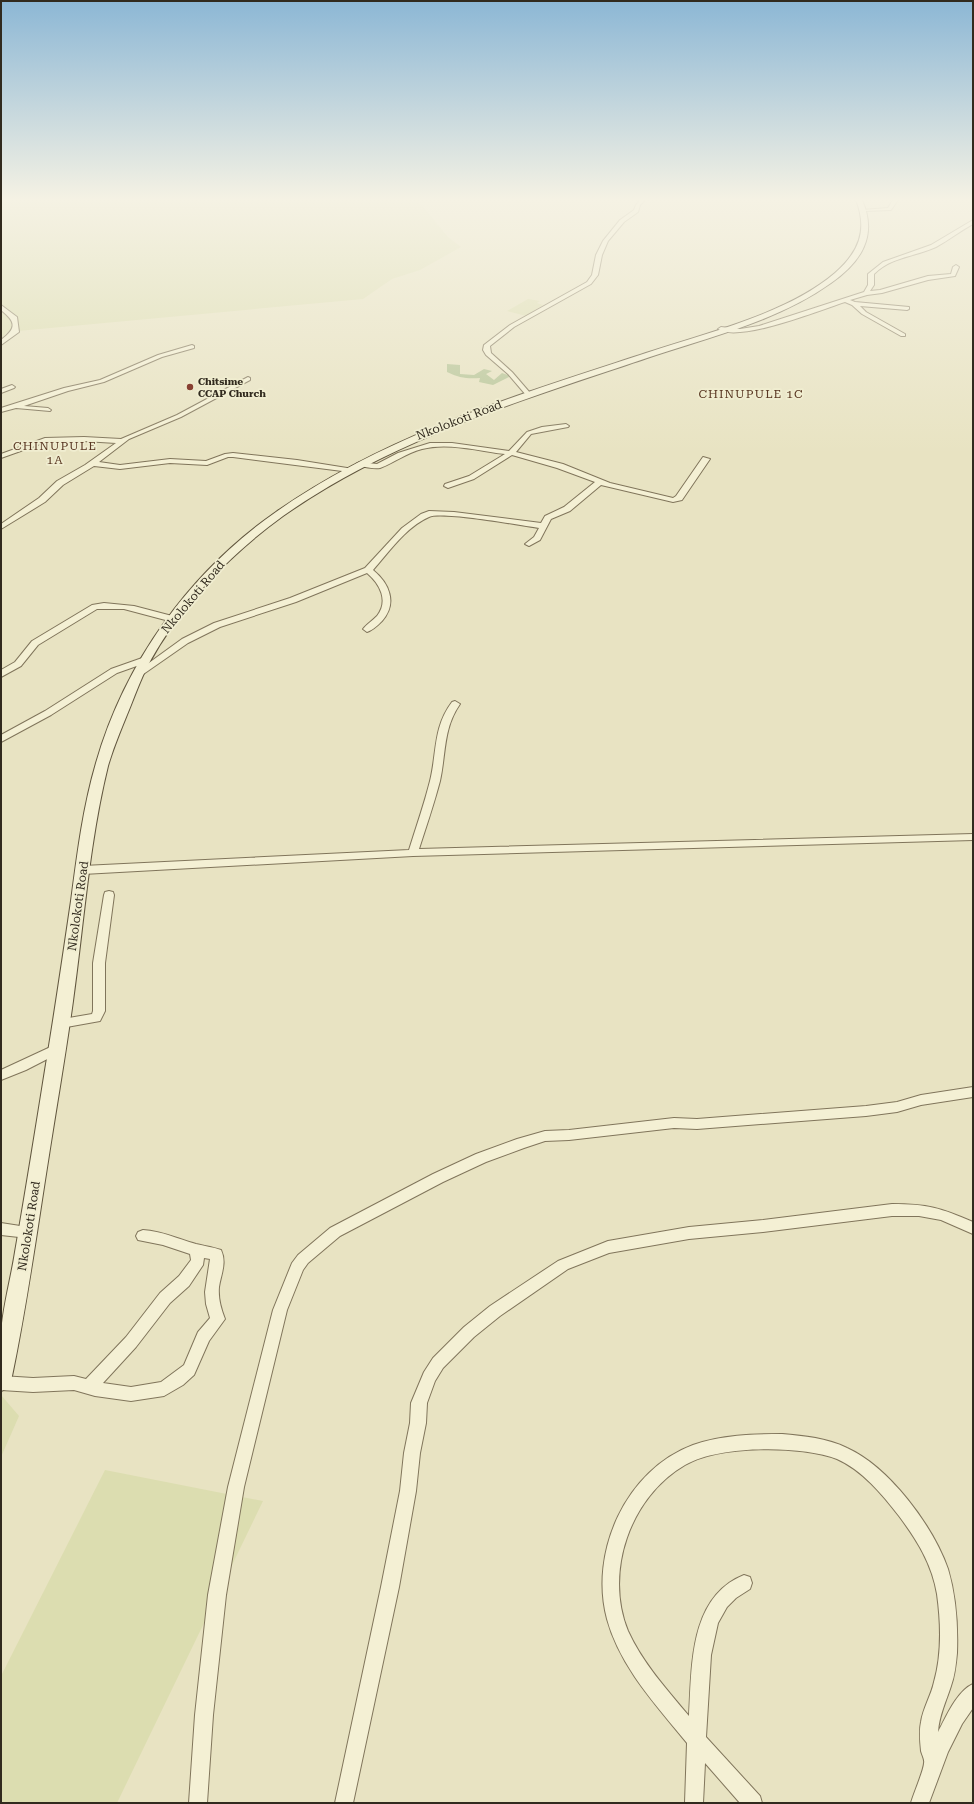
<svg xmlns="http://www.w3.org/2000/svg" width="974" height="1804" viewBox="0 0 974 1804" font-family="'Roboto Serif',serif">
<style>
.farmland{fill:#dcddb0}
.green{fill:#b7c597}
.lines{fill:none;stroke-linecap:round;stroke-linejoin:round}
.minor-casing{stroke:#80755b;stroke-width:2}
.secondary-casing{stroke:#61563e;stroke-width:2}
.minor{fill:#f4f0d4;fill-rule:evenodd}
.secondary{fill:#f4f0d4;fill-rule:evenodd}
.poi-dot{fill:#884032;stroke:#f0edd0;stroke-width:1.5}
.labels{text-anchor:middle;stroke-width:3.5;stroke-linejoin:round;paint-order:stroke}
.far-poi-label{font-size:10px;font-weight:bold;fill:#312a1e;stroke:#f0edd0;text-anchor:start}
.far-quarter-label{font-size:12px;letter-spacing:1px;fill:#593722;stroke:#f0edd0}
.street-label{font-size:12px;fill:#312a1e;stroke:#f0edd0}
</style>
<rect width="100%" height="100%" fill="#e8e3c2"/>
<g class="farmland">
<path d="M1 200H417L448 237 461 247 420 270 392 279 363 299 7 332 1 339Z"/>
<path d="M528 299 540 301 537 303 543 305 526 316 507 311Z"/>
<path d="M1 1395 19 1416 1 1457Z"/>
<path d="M105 1470 263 1501 117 1803H1V1676Z"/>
</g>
<path class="green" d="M447 364 460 365V374L474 375 484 369 492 371 486 374 494 380 502 373 511 376 493 385 479 382 480 378C468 379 459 378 447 372Z"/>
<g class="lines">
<g class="minor-casing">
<g id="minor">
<path d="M640 200H645L640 205 638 212 624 222 608 241 602 255 598 275 591 284 514 327 490 346 491 353 512 372 531 394 526 395 508 374 486 355 483 350 484 345 510 325 587 282 592 275 596 255 603 241 620 220 634 210 636 205Z"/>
<path d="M893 200H898L891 210 864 211 862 210 888 208Z"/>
<path d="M973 220V224C960 231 949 240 936 247 914 257 891 257 874 274V285L870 291 880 290 928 276 951 274 953 267 956 265 959 267 955 276 928 280 882 293 867 295 850 300 855 302 909 307V309L907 310 860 306 866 312 905 334V336H901L862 314 852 305 845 302C820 310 739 343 718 329L721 327 740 329 759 326 864 292 868 285V274L883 262 931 245Z"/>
<path d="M1 305 17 317 19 332 1 345V340C17 328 16 322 1 310Z"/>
<path d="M192 345 194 346V348L162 357 104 382 68 391 24 406 48 408 51 410 50 411 16 408 1 412V408L64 388 100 380 158 355Z"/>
<path d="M248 377 250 378V380L181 417 129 439 99 462 120 465 170 459 206 461 225 454 233 453 297 460 347 468H350V472L233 457H228L207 465 170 463 120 469 94 466 63 485 45 502 1 529V524L39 498 57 481 85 465 116 443 84 441 46 442 1 458V454L45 438 84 437 121 439 177 415Z"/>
<path d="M12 385 15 387 14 388 1 393V389Z"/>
<path d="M566 424 569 426 568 427 531 434 516 452 563 464 610 483 673 498 676 496 703 457 710 459 682 500 673 502 601 485 570 511 551 519 540 540 529 546 525 544 534 537 539 528C519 525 442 511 429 517 406 527 389 552 373 570 389 583 398 603 382 621 378 625 373 630 367 632L363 629C367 624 372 621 377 616 389 601 380 584 367 573L296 602 220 627 188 643 142 675 139 676 135 673 182 639 214 623 290 598 365 568 402 528 421 514 429 511 454 512 541 523 545 516 564 507 595 482 557 468 512 455 474 479 448 488 444 486 445 484 469 476 505 454C479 451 448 442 422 449 406 453 394 463 380 468 375 469 361 467 356 464L360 462 377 464 398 453 430 443H452L509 451 527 432 542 427Z"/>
<path d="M104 603 134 606 176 617 177 619 173 622 124 609H97L38 645 21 666 1 677V670L15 662 32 641 92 605Z"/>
<path d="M145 657 149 660 148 662 117 673 51 715 1 742V735L45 711 111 669Z"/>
<path d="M455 701 460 704C443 728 446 754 440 781 434 804 426 827 419 849L973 834V840L413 856 83 874 78 870 83 866 409 850C416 827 424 805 430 781 437 753 433 727 452 702Z"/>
<path d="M109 891 113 892 114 895 105 963V1011L100 1021 61 1028 57 1026 55 1023 57 1020 92 1014 93 1011V963L104 895 105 892Z"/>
<path d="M57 1044 61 1046 63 1049 61 1052 26 1070 1 1080V1070Z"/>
<path d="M973 1087V1097L921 1105 897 1112 866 1116 697 1129 674 1128 569 1140 545 1141 524 1148 486 1162 443 1182 340 1236 308 1263 303 1270 287 1310 244 1487 226 1595 213 1715 207 1803H189L195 1715 208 1595 228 1487 273 1310 292 1263 298 1255 330 1228 433 1174 476 1154 517 1139 545 1131 569 1130 674 1118 697 1119 866 1106 897 1102 921 1095Z"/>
<path d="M892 1204C927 1204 941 1208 973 1222V1234L941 1220 919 1216H892L763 1232 689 1239 609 1253 568 1269 500 1316 474 1337 443 1368 435 1381 427 1403 426 1423 420 1453 416 1491 399 1587 353 1803H335L381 1587 400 1491 404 1453 410 1423 411 1403 424 1372 433 1358 464 1327 490 1306 558 1261 608 1241 689 1227 763 1220Z"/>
<path d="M1 1223 33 1228 35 1232 33 1236 28 1238 1 1235Z"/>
<path d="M143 1230C162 1231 178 1239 196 1244 204 1246 213 1247 221 1250 227 1263 221 1274 219 1287 218 1298 221 1309 225 1319L209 1341 194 1375 183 1385 164 1396 131 1401 95 1396 74 1390 33 1392 1 1390V1376L33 1378 74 1376 86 1379 126 1337 160 1293 179 1276 191 1260 190 1254 163 1245 138 1240 136 1236 138 1232ZM204 1258 210 1259 205 1292 206 1304 210 1318 198 1332 184 1365 161 1382 131 1387 103 1383 136 1347 170 1303 189 1286 203 1265Z"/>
<path d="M782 1434C804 1436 827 1438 847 1448 889 1467 933 1526 948 1569 956 1596 958 1625 957 1653 956 1664 955 1675 951 1686 946 1702 939 1715 938 1732 946 1717 957 1691 973 1684V1708L962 1724 948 1752 929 1803H911C913 1795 924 1770 924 1763 925 1760 922 1755 921 1751 920 1741 919 1731 921 1722 923 1708 931 1696 934 1682 942 1654 941 1623 937 1594 932 1564 917 1540 899 1516 883 1495 862 1470 837 1459 801 1445 719 1445 685 1465 630 1497 604 1572 628 1631 642 1662 667 1690 689 1716 692 1666 689 1597 744 1575L750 1577 752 1583 750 1589 736 1598 727 1607 718 1623 711 1655 706 1737 760 1796 762 1803H740L705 1763 703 1803H685L687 1743C657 1706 620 1667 607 1619 589 1552 626 1470 693 1445 721 1435 753 1434 782 1434Z"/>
</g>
</g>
<g class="secondary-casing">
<path id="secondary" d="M856 200H862C878 236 861 262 831 283 778 321 710 337 650 357 523 400 394 438 283 516 229 555 178 608 147 667 141 679 136 692 131 705 123 725 114 745 108 766 89 843 84 923 73 1001 66 1052 57 1104 49 1155 37 1230 27 1306 11 1381L8 1388 1 1391C1 1372 0 1352 1 1333 3 1306 11 1278 15 1252 26 1189 36 1126 46 1064 55 1010 63 955 71 901 77 855 83 807 96 763 125 662 190 572 276 512 387 434 518 395 646 353 706 333 787 314 835 273 859 252 868 230 856 200Z"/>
</g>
<use href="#minor" class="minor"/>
<use href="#secondary" class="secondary"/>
</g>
<linearGradient id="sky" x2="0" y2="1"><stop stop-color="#8cb7d5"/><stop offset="0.44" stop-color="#f5f2e4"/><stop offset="1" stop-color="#f5f2e4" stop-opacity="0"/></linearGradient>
<rect width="974" height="453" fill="url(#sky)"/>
<circle class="poi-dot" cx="190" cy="387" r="4"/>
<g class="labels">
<g class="far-poi-label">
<text x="198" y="385">Chitsime<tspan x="198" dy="12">CCAP Church</tspan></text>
</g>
<g class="far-quarter-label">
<text x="751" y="398">CHINUPULE 1C</text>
<text x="55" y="450">CHINUPULE<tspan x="55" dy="14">1A</tspan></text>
</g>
<g class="street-label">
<text transform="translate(459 420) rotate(-21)" y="4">Nkolokoti Road</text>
<text transform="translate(193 597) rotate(-50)" y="4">Nkolokoti Road</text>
<text transform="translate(78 906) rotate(-82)" y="4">Nkolokoti Road</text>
<text transform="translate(29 1226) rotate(-81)" y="4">Nkolokoti Road</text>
</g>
</g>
<rect width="974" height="1804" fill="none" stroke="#312a1e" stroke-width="4"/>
</svg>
